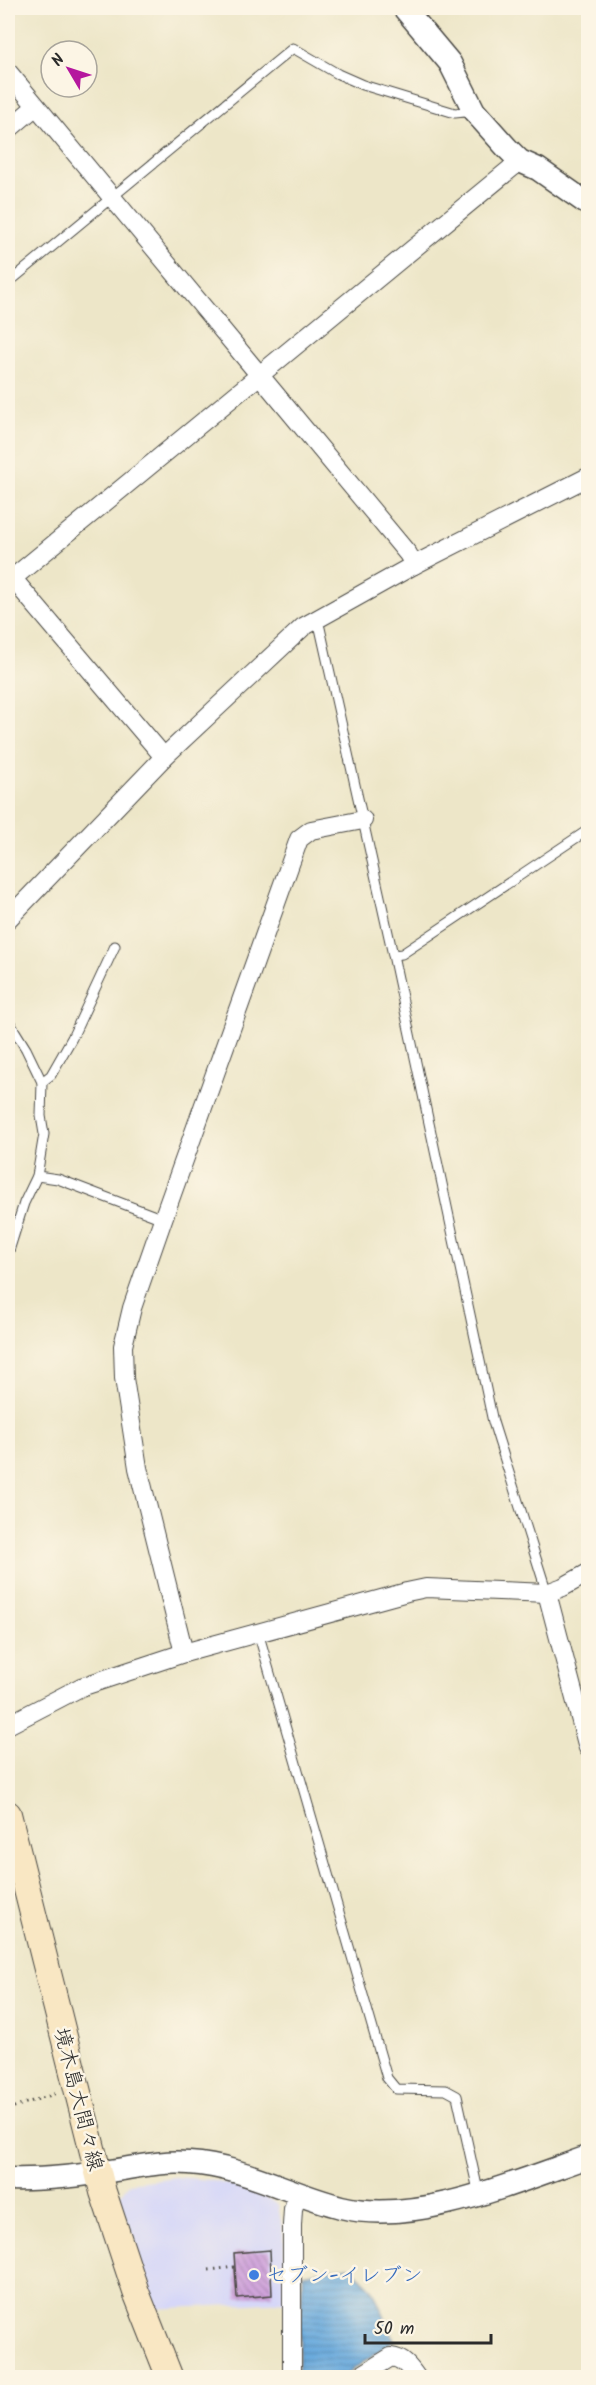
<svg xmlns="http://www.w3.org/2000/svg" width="596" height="2385" viewBox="0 0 596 2385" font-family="Kalam,'Klee One',sans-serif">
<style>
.built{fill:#d6d7f8}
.water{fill:url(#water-rules);stroke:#4a6b84;stroke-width:1.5}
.building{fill:url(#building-back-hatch)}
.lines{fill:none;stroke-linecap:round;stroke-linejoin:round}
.service-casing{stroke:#484743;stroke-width:11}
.minor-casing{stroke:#484743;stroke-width:20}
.tertiary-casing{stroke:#484743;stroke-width:25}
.secondary-casing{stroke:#484743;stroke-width:28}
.path{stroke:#484743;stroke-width:3;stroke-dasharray:1.5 4.5;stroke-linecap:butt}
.service{stroke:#fff;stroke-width:9}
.minor{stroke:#fff;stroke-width:18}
.tertiary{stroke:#fff;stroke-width:22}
.secondary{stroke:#f9e7c3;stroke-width:26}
.shop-dot{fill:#3f7fe0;stroke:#fcf5e5;stroke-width:2}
.labels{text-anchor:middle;stroke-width:5;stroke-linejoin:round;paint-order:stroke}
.street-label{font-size:21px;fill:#2b2b2b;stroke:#fcf5e5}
.shop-label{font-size:21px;fill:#366cbe;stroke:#fcf5e5;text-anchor:start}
</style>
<defs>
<pattern id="water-rules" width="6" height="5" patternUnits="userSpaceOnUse" patternTransform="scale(1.5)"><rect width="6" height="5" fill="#6aabde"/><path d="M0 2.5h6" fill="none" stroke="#578bb4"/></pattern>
<pattern id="building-back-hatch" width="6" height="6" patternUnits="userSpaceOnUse" patternTransform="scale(1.5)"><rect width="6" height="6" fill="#d0a3dc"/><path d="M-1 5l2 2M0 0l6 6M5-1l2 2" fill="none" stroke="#a985b3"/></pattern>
</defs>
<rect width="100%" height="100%" fill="#fcf5e5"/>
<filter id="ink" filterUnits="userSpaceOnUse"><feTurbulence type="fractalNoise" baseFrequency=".0167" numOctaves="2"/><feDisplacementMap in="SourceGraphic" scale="12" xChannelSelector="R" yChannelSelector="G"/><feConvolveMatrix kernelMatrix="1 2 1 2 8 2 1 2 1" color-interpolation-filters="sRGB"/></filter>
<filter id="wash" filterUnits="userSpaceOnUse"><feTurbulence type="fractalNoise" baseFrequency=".008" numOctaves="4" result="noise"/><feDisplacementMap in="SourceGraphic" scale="24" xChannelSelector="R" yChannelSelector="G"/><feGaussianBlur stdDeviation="1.35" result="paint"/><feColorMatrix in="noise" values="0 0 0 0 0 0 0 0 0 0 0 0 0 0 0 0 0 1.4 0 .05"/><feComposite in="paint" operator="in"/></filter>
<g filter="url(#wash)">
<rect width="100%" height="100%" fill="#ede6c8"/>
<path class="built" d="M176 2177 209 2180 239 2187 265 2197 278 2205 284 2238 287 2302 152 2309 119 2196 129 2183Z"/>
<path class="water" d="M349 2266 373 2290 394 2340 342 2377 298 2378 303 2274Z"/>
<g id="blocks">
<path class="building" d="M270 2250 272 2295 237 2298 234 2253Z"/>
</g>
</g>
<g filter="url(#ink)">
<use href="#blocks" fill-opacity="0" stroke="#484743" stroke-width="1.5"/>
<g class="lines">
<g class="service-casing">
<g id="service">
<path d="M8 283 293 48 338 74 363 85 455 113 474 111"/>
<path d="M314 619 320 628 393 955 493 1422 547 1593"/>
<path d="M393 955 402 954 588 830"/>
<path d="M8 1020 26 1049 42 1082 41 1116 44 1134 37 1176 24 1203 8 1254"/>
<path d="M42 1082 51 1075 72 1038 115 946"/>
<path d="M37 1176 58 1179 163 1219"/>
<path d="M258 1632 387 2078 396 2089 446 2090 457 2096 479 2195"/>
</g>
</g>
<g class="minor-casing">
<g id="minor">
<path d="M8 72 408 554 414 565"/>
<path d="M8 130 35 107"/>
<path d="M8 573 164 757"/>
<path d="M8 582 520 161"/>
<path d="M8 919 164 757 303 627 414 565 588 477"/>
<path d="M547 1593 588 1748"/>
<path d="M184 1653 138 1468 124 1378 123 1346 132 1308 163 1219 299 839 311 830 363 820"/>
<path d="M8 1725 81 1687 184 1653 407 1592 426 1588 547 1593 563 1587 588 1573"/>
<path d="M292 2378V2225L293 2209 298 2194"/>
<path d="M357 2378 391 2357C403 2358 410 2368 417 2378"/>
</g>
</g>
<g class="tertiary-casing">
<g id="tertiary">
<path d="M404 8 450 63 474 111 507 148 520 161 538 169 588 204"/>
<path d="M8 2179C44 2180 80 2176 116 2170 141 2166 163 2161 189 2163 242 2166 290 2194 341 2207 416 2226 518 2181 588 2157"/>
</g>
</g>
<g class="secondary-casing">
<path id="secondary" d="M8 1814 103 2192 136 2292 170 2378"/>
</g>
<g class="path">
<path d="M8 2109 57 2093"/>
<path d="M209 2270 235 2267"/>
</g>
<use href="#service" class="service"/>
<use href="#minor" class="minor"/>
<use href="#tertiary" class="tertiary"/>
<use href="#secondary" class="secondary"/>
</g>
</g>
<circle class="shop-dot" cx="254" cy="2275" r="6"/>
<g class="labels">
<g class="street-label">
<text transform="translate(79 2099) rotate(76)" y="7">境木島大間々線</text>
</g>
<g class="shop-label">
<text x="266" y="2282">セブン-イレブン</text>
</g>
</g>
<rect width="596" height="2385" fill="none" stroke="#fcf5e5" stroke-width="30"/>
<g transform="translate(69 69) rotate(309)"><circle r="28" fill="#fcf5e5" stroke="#a8a49b" stroke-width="1.5"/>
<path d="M0-4.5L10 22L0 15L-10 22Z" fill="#b5179e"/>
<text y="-9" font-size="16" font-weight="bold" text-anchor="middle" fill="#2b2b2b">N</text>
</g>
<path d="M365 2334v9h126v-9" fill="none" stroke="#2b2b2b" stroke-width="3"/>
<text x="374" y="2334" font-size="18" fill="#2b2b2b" stroke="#fcf5e5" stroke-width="4.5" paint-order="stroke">50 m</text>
</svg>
